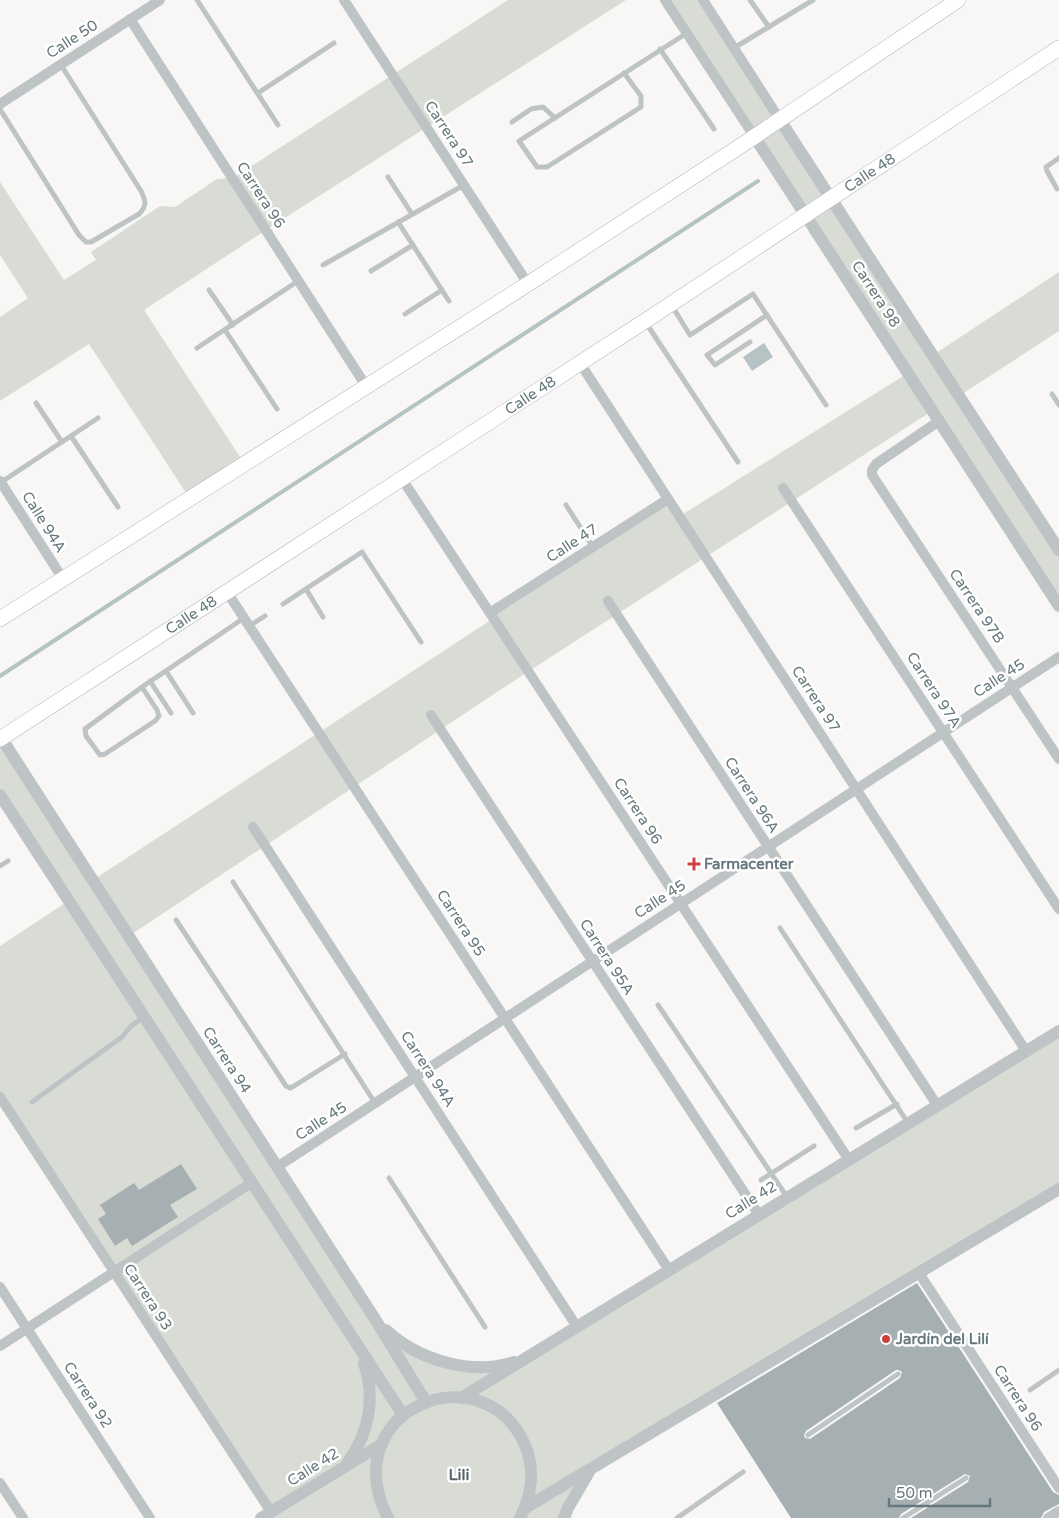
<svg xmlns="http://www.w3.org/2000/svg" width="1059" height="1518" viewBox="0 0 1059 1518" font-family="'Varela Round',sans-serif">
<style>
.green{fill:#d9dcd5}
.water{fill:#b5c3c4}
.lines{fill:none;stroke-linecap:round;stroke-linejoin:round}
.stream{stroke:#b5c3c4;stroke-width:4}
.building{fill:#a6afb2;fill-rule:evenodd}
.secondary-casing{stroke:#b0b7ba;stroke-width:16}
.service{stroke:#bec3c5;stroke-width:5}
.minor{stroke:#bec3c5;stroke-width:10}
.tertiary{stroke:#bec3c5;stroke-width:12}
.secondary{stroke:#fff;stroke-width:15}
.poi-dot{fill:#cd4140;stroke:#fff;stroke-width:2}
.labels{text-anchor:middle;stroke-width:5;stroke-linejoin:round;paint-order:stroke}
.street-label{font-size:15px;fill:#66787d;stroke:#fff}
.poi-label{font-size:15px;font-weight:bold;fill:#66787d;stroke:#fff;text-anchor:start}
.neighbourhood-label{font-size:16px;font-weight:bold;fill:#586569;stroke:#fff}
</style>
<rect width="100%" height="100%" fill="#f8f7f6"/>
<g class="green">
<path d="M508 0H626L266 230 144 310 244 463 190 499 89 344 0 401V317L28 298 0 255V182L64 280 96 260 91 252 160 206 175 207 217 179 233 178Z"/>
<path d="M665 0H703L933 355 1059 272V331L959 396 1059 550V606L932 411 529 671 129 936 375 1319 438 1360 511 1363 1059 1031V1189L590 1471 564 1518H261L270 1512 0 1097V946L68 901 0 795V736L93 880 494 618 491 612 668 499 680 516 908 373Z"/>
</g>
<path class="water" d="M764 343 773 357 752 371 743 357Z"/>
<g class="lines">
<path class="stream" d="M0 676 758 181"/>
</g>
<g class="building">
<path d="M181 1164 197 1189 170 1205 178 1217 132 1246 127 1238 115 1246 98 1219 106 1214 100 1205 134 1183 139 1190Z"/>
<path d="M917 1283 1053 1492 1059 1495V1504L1044 1512 1041 1518H911L968 1482 970 1476 965 1474 901 1514 899 1518H791L717 1403ZM896 1370H899L902 1372 900 1378 810 1439 805 1438 804 1435 806 1431Z"/>
</g>
<g class="lines">
<g class="secondary-casing">
<g id="secondary">
<path d="M0 619 528 284 745 143 958 0"/>
<path id="s1" d="M0 739 645 321 1059 48"/>
</g>
</g>
<g class="service">
<path d="M197 0 278 125"/>
<path d="M750 0 769 27"/>
<path d="M734 48 813 0"/>
<path d="M660 49 714 129"/>
<path d="M624 73 641 96V107L547 167H537L519 141 687 33"/>
<path d="M258 93 334 43"/>
<path d="M0 109 79 235 86 242H91L139 214C147 206 146 201 141 191L61 65"/>
<path d="M512 122 531 109 543 107 555 118"/>
<path d="M388 177 412 214"/>
<path d="M1057 189 1047 171 1046 167 1059 158"/>
<path d="M398 222 449 301"/>
<path d="M323 265 464 185"/>
<path d="M371 271 413 245"/>
<path d="M209 290 233 325"/>
<path d="M672 306 690 335 753 294 826 405"/>
<path d="M405 314 442 290"/>
<path d="M646 323 738 462"/>
<path d="M225 330 277 409"/>
<path d="M750 342 715 365 707 355 767 315"/>
<path d="M197 348 298 281"/>
<path d="M1052 394 1059 405"/>
<path d="M36 403 62 442"/>
<path d="M71 436 118 507"/>
<path d="M0 483 98 418"/>
<path d="M566 505 593 547"/>
<path d="M306 589 323 617"/>
<path d="M283 604 362 552 421 642"/>
<path d="M249 626 265 616"/>
<path d="M166 671 193 713"/>
<path d="M150 681 171 713"/>
<path d="M142 687 157 710 159 716 155 721 105 754 100 755 86 736 85 729 142 687 244 618"/>
<path d="M0 866 8 861"/>
<path d="M233 882 375 1103"/>
<path d="M176 920 286 1086 290 1088 294 1086 345 1054"/>
<path d="M780 928 908 1123"/>
<path d="M658 1005 787 1197"/>
<path d="M32 1102 122 1037 131 1026 144 1017"/>
<path d="M856 1128 897 1104"/>
<path d="M389 1178 485 1327"/>
<path d="M761 1180 814 1146"/>
<path d="M1030 1390 1059 1370"/>
<path d="M808 1435 898 1374"/>
<path d="M677 1518 743 1472"/>
<path d="M903 1518 966 1478"/>
</g>
<g class="minor">
<path d="M344 0 528 284"/>
<path d="M665 0 754 136"/>
<path d="M703 0 780 120"/>
<path d="M130 19 366 386"/>
<path d="M0 104 160 0"/>
<path d="M580 363 1026 1051"/>
<path d="M939 421 876 464 872 470V475L1059 759"/>
<path d="M402 479 849 1160"/>
<path d="M0 481 63 579"/>
<path d="M783 488 1059 909"/>
<path d="M227 592 669 1270"/>
<path d="M608 601 937 1105"/>
<path d="M491 612 668 499"/>
<path d="M431 715 759 1215"/>
<path d="M253 827 577 1327"/>
<path d="M0 1097 271 1512"/>
<path d="M277 1167 1059 657"/>
<path d="M919 1273 1059 1488"/>
<path d="M0 1287 150 1518"/>
<path d="M0 1346 251 1183"/>
<path d="M0 1483 23 1518"/>
<path d="M1048 1518 1059 1511"/>
</g>
<g class="tertiary">
<path d="M780 120 1059 550"/>
<path d="M754 136 1059 606"/>
<path d="M0 736 375 1319 426 1402"/>
<path d="M0 795 403 1415"/>
<path d="M386 1330C418 1360 472 1376 514 1362"/>
<path d="M461 1398 1059 1031"/>
<path d="M348 1462C369 1433 376 1398 364 1363"/>
<path d="M525 1508 1059 1189"/>
<path d="M261 1518 382 1444"/>
<path d="M388 1518C333 1410 483 1349 525 1445 535 1469 532 1495 520 1518"/>
<path d="M564 1518 568 1508 589 1472"/>
</g>
<use href="#secondary" class="secondary"/>
</g>
<g class="poi-dot">
<path d="M691.5 856.5h5v5h5v5h-5v5h-5v-5h-5v-5h5z"/>
<circle cx="886" cy="1339" r="5"/>
</g>
<g class="labels">
<g class="street-label">
<text transform="translate(72 39) rotate(-33)" y="5">Calle 50</text>
<text transform="translate(449 134) rotate(57)" y="5">Carrera 97</text>
<text dy="5" stroke="none"><textPath href="#s1" startOffset="1038">Calle 48</textPath></text>
<text transform="translate(261 195) rotate(57)" y="5">Carrera 96</text>
<text transform="translate(876 294) rotate(57)" y="5">Carrera 98</text>
<text dy="5" stroke="none"><textPath href="#s1" startOffset="632">Calle 48</textPath></text>
<text transform="translate(44 522) rotate(58)" y="5">Calle 94A</text>
<text transform="translate(572 543) rotate(-33)" y="5">Calle 47</text>
<text transform="translate(977 606) rotate(56)" y="5">Carrera 97B</text>
<text dy="5" stroke="none"><textPath href="#s1" startOffset="228">Calle 48</textPath></text>
<text transform="translate(999 678) rotate(-33)" y="5">Calle 45</text>
<text transform="translate(934 690) rotate(57)" y="5">Carrera 97A</text>
<text transform="translate(816 699) rotate(57)" y="5">Carrera 97</text>
<text transform="translate(752 795) rotate(57)" y="5">Carrera 96A</text>
<text transform="translate(638 811) rotate(57)" y="5">Carrera 96</text>
<text transform="translate(660 899) rotate(-33)" y="5">Calle 45</text>
<text transform="translate(461 923) rotate(57)" y="5">Carrera 95</text>
<text transform="translate(607 957) rotate(57)" y="5">Carrera 95A</text>
<text transform="translate(227 1060) rotate(57)" y="5">Carrera 94</text>
<text transform="translate(428 1069) rotate(57)" y="5">Carrera 94A</text>
<text transform="translate(321 1121) rotate(-33)" y="5">Calle 45</text>
<text transform="translate(751 1200) rotate(-32)" y="5">Calle 42</text>
<text transform="translate(148 1297) rotate(57)" y="5">Carrera 93</text>
<text transform="translate(88 1395) rotate(57)" y="5">Carrera 92</text>
<text transform="translate(1018 1398) rotate(57)" y="5">Carrera 96</text>
<text transform="translate(313 1467) rotate(-32)" y="5">Calle 42</text>
</g>
<g class="poi-label">
<text x="704" y="869">Farmacenter</text>
<text x="896" y="1344">Jardín del Lilí</text>
</g>
<g class="neighbourhood-label">
<text x="459" y="1480">Lili</text>
</g>
</g>
<path d="M889 1498v8h101v-8" fill="none" stroke="#66787d" stroke-width="2.5"/>
<text x="896" y="1498" font-size="15" fill="#66787d" stroke="#ffffff" stroke-width="4" paint-order="stroke">50 m</text>
</svg>
